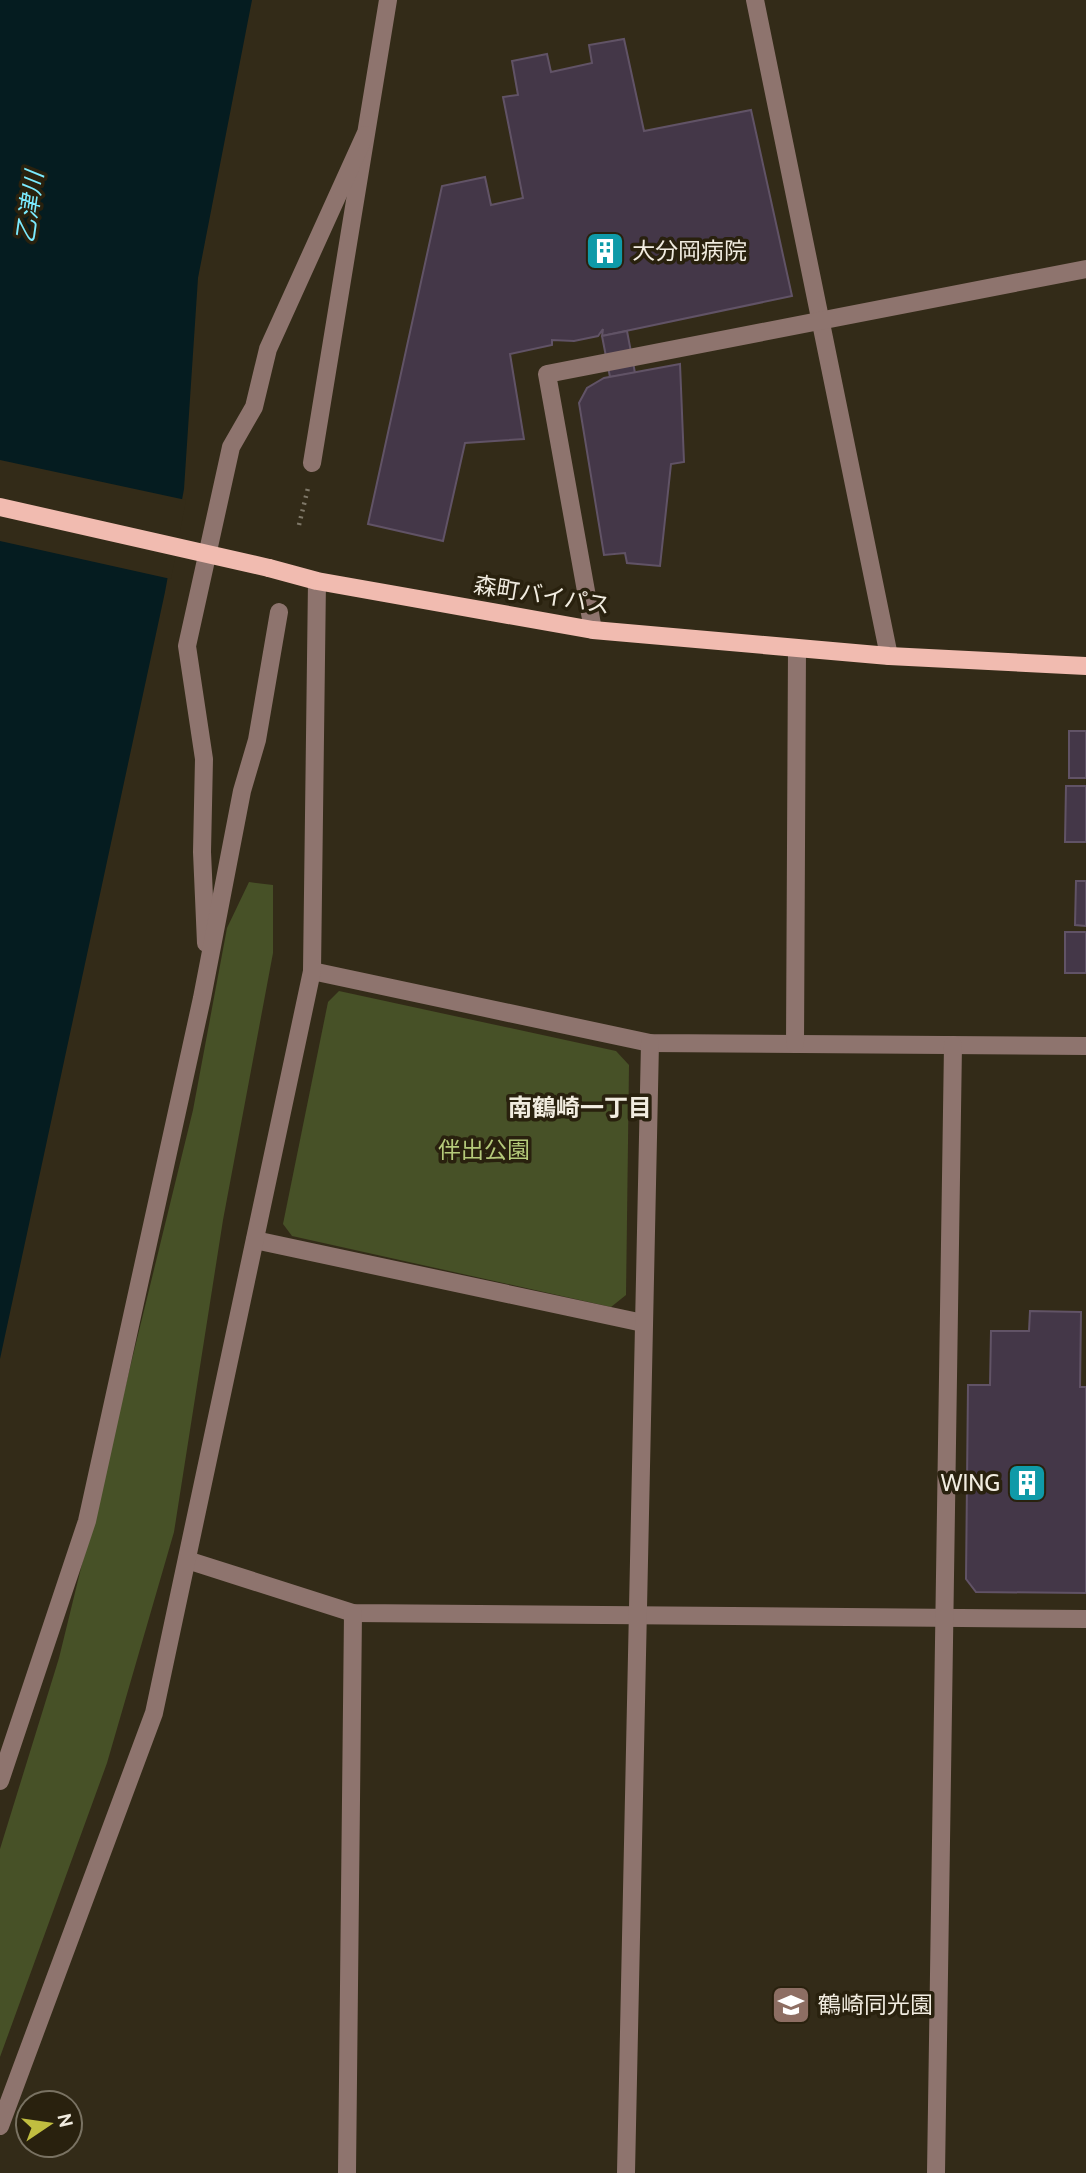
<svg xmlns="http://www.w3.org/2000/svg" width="1086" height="2173" viewBox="0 0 1086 2173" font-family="Cabin,'Noto Sans JP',sans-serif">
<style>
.green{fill:#475127}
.water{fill:#051c20}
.pier{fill:#332b18}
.building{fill:#443748;stroke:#615366;stroke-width:2}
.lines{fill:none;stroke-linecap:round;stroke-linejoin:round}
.path{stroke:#7f7868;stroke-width:4.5;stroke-dasharray:2 5;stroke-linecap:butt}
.minor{stroke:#8e746e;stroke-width:18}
.major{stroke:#f1bbb0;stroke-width:18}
.major-bridge{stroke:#f1bbb0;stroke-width:18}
.labels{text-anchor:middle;stroke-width:7;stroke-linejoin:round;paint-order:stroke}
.poi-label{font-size:23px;fill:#f1ece0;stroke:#29210e;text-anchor:start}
.street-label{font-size:23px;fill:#f1ece0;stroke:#29210e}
.park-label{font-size:23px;fill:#b5ca7a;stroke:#29210e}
.water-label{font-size:24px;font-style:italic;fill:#7bebff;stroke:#29210e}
.neighbourhood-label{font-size:24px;font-weight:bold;fill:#f1ece0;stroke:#29210e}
</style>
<rect width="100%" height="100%" fill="#332b18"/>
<g class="green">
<path d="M249 882 273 885V953L223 1220 174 1532 107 1763 0 2057V1849L59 1658 193 1110 227 928Z"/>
<path d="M339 991 616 1051 629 1065 626 1295 611 1307 292 1236 283 1224 328 1002Z"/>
</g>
<path class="water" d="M0 0H252L198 278 184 489 165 592 0 1359Z"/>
<path class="pier" d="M0 460 186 500 171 579 0 541Z"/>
<g class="building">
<path d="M624 39 644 131 751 110 792 296 602 336 603 329 598 336 574 341 552 340V345L510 354 524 439 465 443 443 541 368 524 442 186 485 177 491 205 523 198 503 97 518 95 512 61 547 54 551 72 592 63 589 45Z"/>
<path d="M627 331 635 373 610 377 602 336Z"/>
<path d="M680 364 684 462 671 464 660 566 627 563 625 553 604 555 579 403 587 388 604 378Z"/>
<rect x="1069" y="731" width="17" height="47"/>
<path d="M1066 786H1086V842H1065Z"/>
<path d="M1076 881H1086V926L1075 925Z"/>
<rect x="1065" y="932" width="21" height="41"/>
<path d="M1030 1311 1081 1312 1080 1387H1086V1593L976 1592 966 1579 968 1385H990L991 1331H1029Z"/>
</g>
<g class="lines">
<path class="path" d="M299 525 308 488"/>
<g class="minor">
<path d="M755 0 889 656"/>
<path d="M312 463 388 0"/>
<path d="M593 630 547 374 1086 269"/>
<path d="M206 943 202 852 204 759 187 646 231 447 254 407 268 349 365 135"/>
<path d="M312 971 650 1043 1086 1046"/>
<path d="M795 1044 797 649"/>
<path d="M255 1240 643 1323"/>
<path d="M187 1560 353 1613 1086 1619"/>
<path d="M0 1781 87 1521 202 998 242 791 257 740 279 612"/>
<path d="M0 2126 154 1713 312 971 317 581"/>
<path d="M347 2173 353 1613"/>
<path d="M626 2173 650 1043"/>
<path d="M936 2173 953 1045"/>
</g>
<path class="major" d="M269 568 317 581 593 630 889 656 1086 666"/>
<path class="major-bridge" d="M0 507 269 568"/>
</g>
<defs>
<g id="building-square" transform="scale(2.0125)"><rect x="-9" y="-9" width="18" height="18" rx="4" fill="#0f9aa8" stroke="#29210e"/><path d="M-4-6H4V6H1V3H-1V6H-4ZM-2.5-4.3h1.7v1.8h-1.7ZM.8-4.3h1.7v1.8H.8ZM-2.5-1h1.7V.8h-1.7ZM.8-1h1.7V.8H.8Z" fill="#fff"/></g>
<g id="school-square" transform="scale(2.0125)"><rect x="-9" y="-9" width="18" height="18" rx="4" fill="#8d6e63" stroke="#29210e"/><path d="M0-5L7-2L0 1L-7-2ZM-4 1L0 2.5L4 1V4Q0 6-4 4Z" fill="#fff"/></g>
</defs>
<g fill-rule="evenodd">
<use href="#building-square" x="605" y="251"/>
<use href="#building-square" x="1027" y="1483"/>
<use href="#school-square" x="791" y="2005"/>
</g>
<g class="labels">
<g class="poi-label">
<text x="632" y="259">大分岡病院</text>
<text x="1000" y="1491" text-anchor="end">WING</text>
<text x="818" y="2013">鶴崎同光園</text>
</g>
<g class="street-label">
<text transform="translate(542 595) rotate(9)" y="8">森町バイパス</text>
</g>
<g class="park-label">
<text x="484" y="1158">伴出公園</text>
</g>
<g class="water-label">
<text transform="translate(30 207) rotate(-82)" y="8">乙津川</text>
</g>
<g class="neighbourhood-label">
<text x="580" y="1116">南鶴崎一丁目</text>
</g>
</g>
<g transform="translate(49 2124) rotate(77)"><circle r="33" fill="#29210e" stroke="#797262" stroke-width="2"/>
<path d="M0-5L12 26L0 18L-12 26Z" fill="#c1be40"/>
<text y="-10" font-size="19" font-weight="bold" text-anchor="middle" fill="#f1ece0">N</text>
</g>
</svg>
